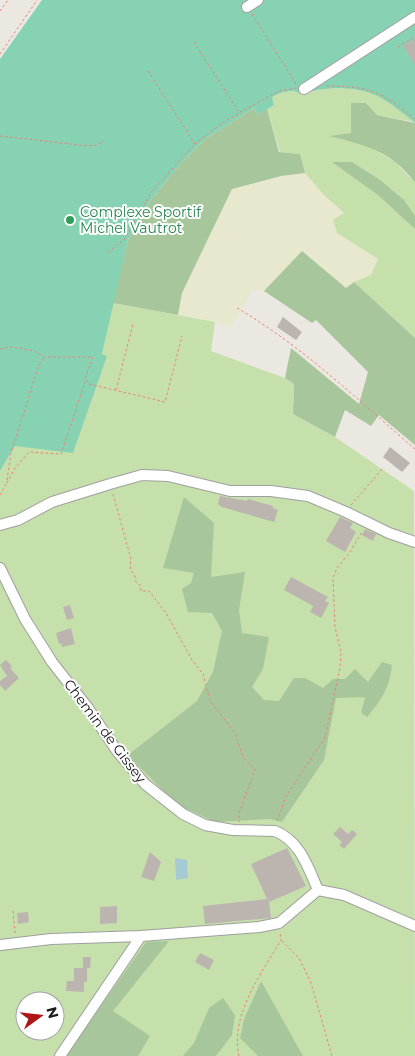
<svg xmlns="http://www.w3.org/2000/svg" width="415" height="1056" viewBox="0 0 415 1056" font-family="Montserrat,sans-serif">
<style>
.farmland{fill:#e7e8ce}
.grass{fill:#c6e0ac;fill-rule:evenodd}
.forest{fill:#a8c69b}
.pitch{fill:#88d2b4}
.water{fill:#a6cad4}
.building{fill:#bbb4af}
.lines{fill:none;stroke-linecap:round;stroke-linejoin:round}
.minor-casing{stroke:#9f9f9f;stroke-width:12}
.path{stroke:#e88075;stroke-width:1;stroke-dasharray:2.5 2.5;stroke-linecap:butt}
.minor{stroke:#fff;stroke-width:10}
.leisure-dot{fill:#2e9e5b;stroke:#fff;stroke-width:2}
.labels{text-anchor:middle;stroke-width:4;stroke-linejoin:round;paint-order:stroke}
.leisure-label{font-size:14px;fill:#27864d;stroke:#fff;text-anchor:start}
.street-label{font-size:14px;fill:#1b1b1b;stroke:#fff}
</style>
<rect width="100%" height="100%" fill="#ebe8e1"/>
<path class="farmland" d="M305 173 324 195 344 214 337 233 378 259 371 275 354 282 347 289 302 251 264 291 253 290 231 327 215 322 178 315 182 293 232 189 281 176Z"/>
<g class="grass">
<path d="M349 88 372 92 392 103 414 122 377 115 366 103H351L352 133 330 136 368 146 395 162 415 183V338L354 282 371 275 378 259 337 233 333 220 344 213 324 195 305 173 300 154 280 152 267 109 274 105 271 97 285 92 295 91 303 94 322 89Z"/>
<path d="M113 303 215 322 211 351 285 378 294 384 293 414 335 437 414 491 415 1056H0V471L15 446 102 354ZM25 1001H55V1031H25Z"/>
</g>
<g class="forest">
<path d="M351 103H366L377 115 415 123V183C392 151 365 145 329 136L351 133Z"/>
<path d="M254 108 258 115 267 109 279 152 300 154 305 173 281 176 232 189 182 293 178 315 113 303 128 240 151 200 181 163 205 139Z"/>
<path d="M332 162H352L380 180 404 200 415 216V229L378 195Z"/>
<path d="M302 251 346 288 354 282 415 338V445L379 415 371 426 345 410 335 437 293 414 294 384 285 378 291 348 359 404 368 372 316 320 312 323 264 291Z"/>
<path d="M184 497 214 523 211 577 245 572 239 610 242 633 269 637 263 669 252 687 264 700 279 701 294 678H305L323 688 333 679H345L355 669 368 682 382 662 392 665C390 687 381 701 367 717L361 713 365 697 336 698 324 760 282 822 270 819 215 822 176 804 128 755 197 701 213 672 222 631 212 613 188 612 182 589 191 583 194 573 163 568Z"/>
<path d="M169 941 113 1011 150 1036 138 1056H66L146 942Z"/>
<path d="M261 981 303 1056H258L240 1038 244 1019Z"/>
<path d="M223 998 235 1015 232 1035 216 1056H183L194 1043 209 1008Z"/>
</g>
<path class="pitch" d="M42 0H415V123C383 96 367 85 324 89 318 89 312 92 305 93 301 94 298 92 294 91 286 91 279 93 272 97L274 105 258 115 254 108 205 139 181 163 151 200 128 240 102 354 107 356 73 453 15 446 0 471V59Z"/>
<path class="water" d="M175 858 187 860 188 878 176 880Z"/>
<g class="building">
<path d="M413 40 415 44V64L403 46Z"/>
<path d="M283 317 302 332 296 340 277 327Z"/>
<path d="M390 447 410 463 402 472 383 457Z"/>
<path d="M220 496 247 501 248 499 273 506V508L278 510 274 522 222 507 218 504Z"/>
<path d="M340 517 353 523 350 528 356 532 345 552 326 541Z"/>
<path d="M365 529 376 534 373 541 362 535Z"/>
<path d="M291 577 328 597 325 601 329 603 321 618 310 612 313 606 284 590Z"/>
<path d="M70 605 74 618 67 620 63 607Z"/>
<path d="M71 628 75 644 62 647 61 643 59 644 56 633Z"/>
<path d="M6 660 12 666 10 668 19 678 5 691 0 685V681L7 676 0 665Z"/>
<path d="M340 827 348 834 352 830 357 834 344 849 339 845 342 842 333 834Z"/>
<path d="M287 848 306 886 269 902 271 918 205 924 203 906 267 899 251 864Z"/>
<path d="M150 852 161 862 154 881 141 877Z"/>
<path d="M117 906V923L100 924V907Z"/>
<path d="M28 912 29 922 18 924 17 913Z"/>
<path d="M200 953 214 960 209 970 195 962Z"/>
<path d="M83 957H91L90 968H87V982H84V992L66 991 67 981H74V968H83Z"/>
</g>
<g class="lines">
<g class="minor-casing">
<g id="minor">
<path d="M247 7 258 0"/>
<path d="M304 89 415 17"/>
<path d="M0 525 18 520 52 502 110 484 142 475 168 476 230 491H271L308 496 346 512 389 533 415 542"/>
<path d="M0 568 25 619 52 662 88 708 117 751 145 784 183 814 205 825 233 830 275 831C300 841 308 867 318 890"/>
<path d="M318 890 344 895 415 926"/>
<path d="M0 945 51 939 141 936 259 927 279 923 318 890"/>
<path d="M60 1056 141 936"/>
</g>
</g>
<g class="path">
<path d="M0 11 8 0"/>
<path d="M252 14 295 82 296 85"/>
<path d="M194 42 239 112"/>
<path d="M398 47 413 38 415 41"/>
<path d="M0 54 37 0"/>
<path d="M148 71 195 144"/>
<path d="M327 86C369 86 383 92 415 119"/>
<path d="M0 136 88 146 97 145 104 141"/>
<path d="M108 252 124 240 152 191 195 144 221 124 239 113 279 91 296 88"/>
<path d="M237 308C302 346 358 400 415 449"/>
<path d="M0 349 12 347 34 351 45 357H93L85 378 89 384 165 402 182 336"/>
<path d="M116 390 133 324"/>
<path d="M7 480 11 453 39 365 44 358"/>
<path d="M7 483 15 468 29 452 61 454 85 382"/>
<path d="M113 494 131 559C129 569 131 569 135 577L136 582 140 585 141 591H149L166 613 192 660 203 674 210 701 235 733 243 757 255 770 239 813V822"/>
<path d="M0 495 6 484"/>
<path d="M351 505 384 467"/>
<path d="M277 821 286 796 325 738 340 668 341 652 335 627 333 578 337 568 350 552 362 532"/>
<path d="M13 911 15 933"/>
<path d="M282 941 299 958 311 983 332 1056"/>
<path d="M239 1056C230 1015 261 974 281 940L280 933"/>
</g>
<use href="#minor" class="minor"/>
</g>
<circle class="leisure-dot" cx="70" cy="220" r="5"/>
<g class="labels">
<g class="leisure-label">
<text x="80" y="217">Complexe Sportif<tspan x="80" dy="16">Michel Vautrot</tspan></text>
</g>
<g class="street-label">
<text transform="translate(105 731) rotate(53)" y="5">Chemin de Gissey</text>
</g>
</g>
<g transform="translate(40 1016) rotate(75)"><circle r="24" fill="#ffffff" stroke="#a4a4a4"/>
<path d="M0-4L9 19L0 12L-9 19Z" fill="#ae1718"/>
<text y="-8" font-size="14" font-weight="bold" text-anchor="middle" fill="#1b1b1b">N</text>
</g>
</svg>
